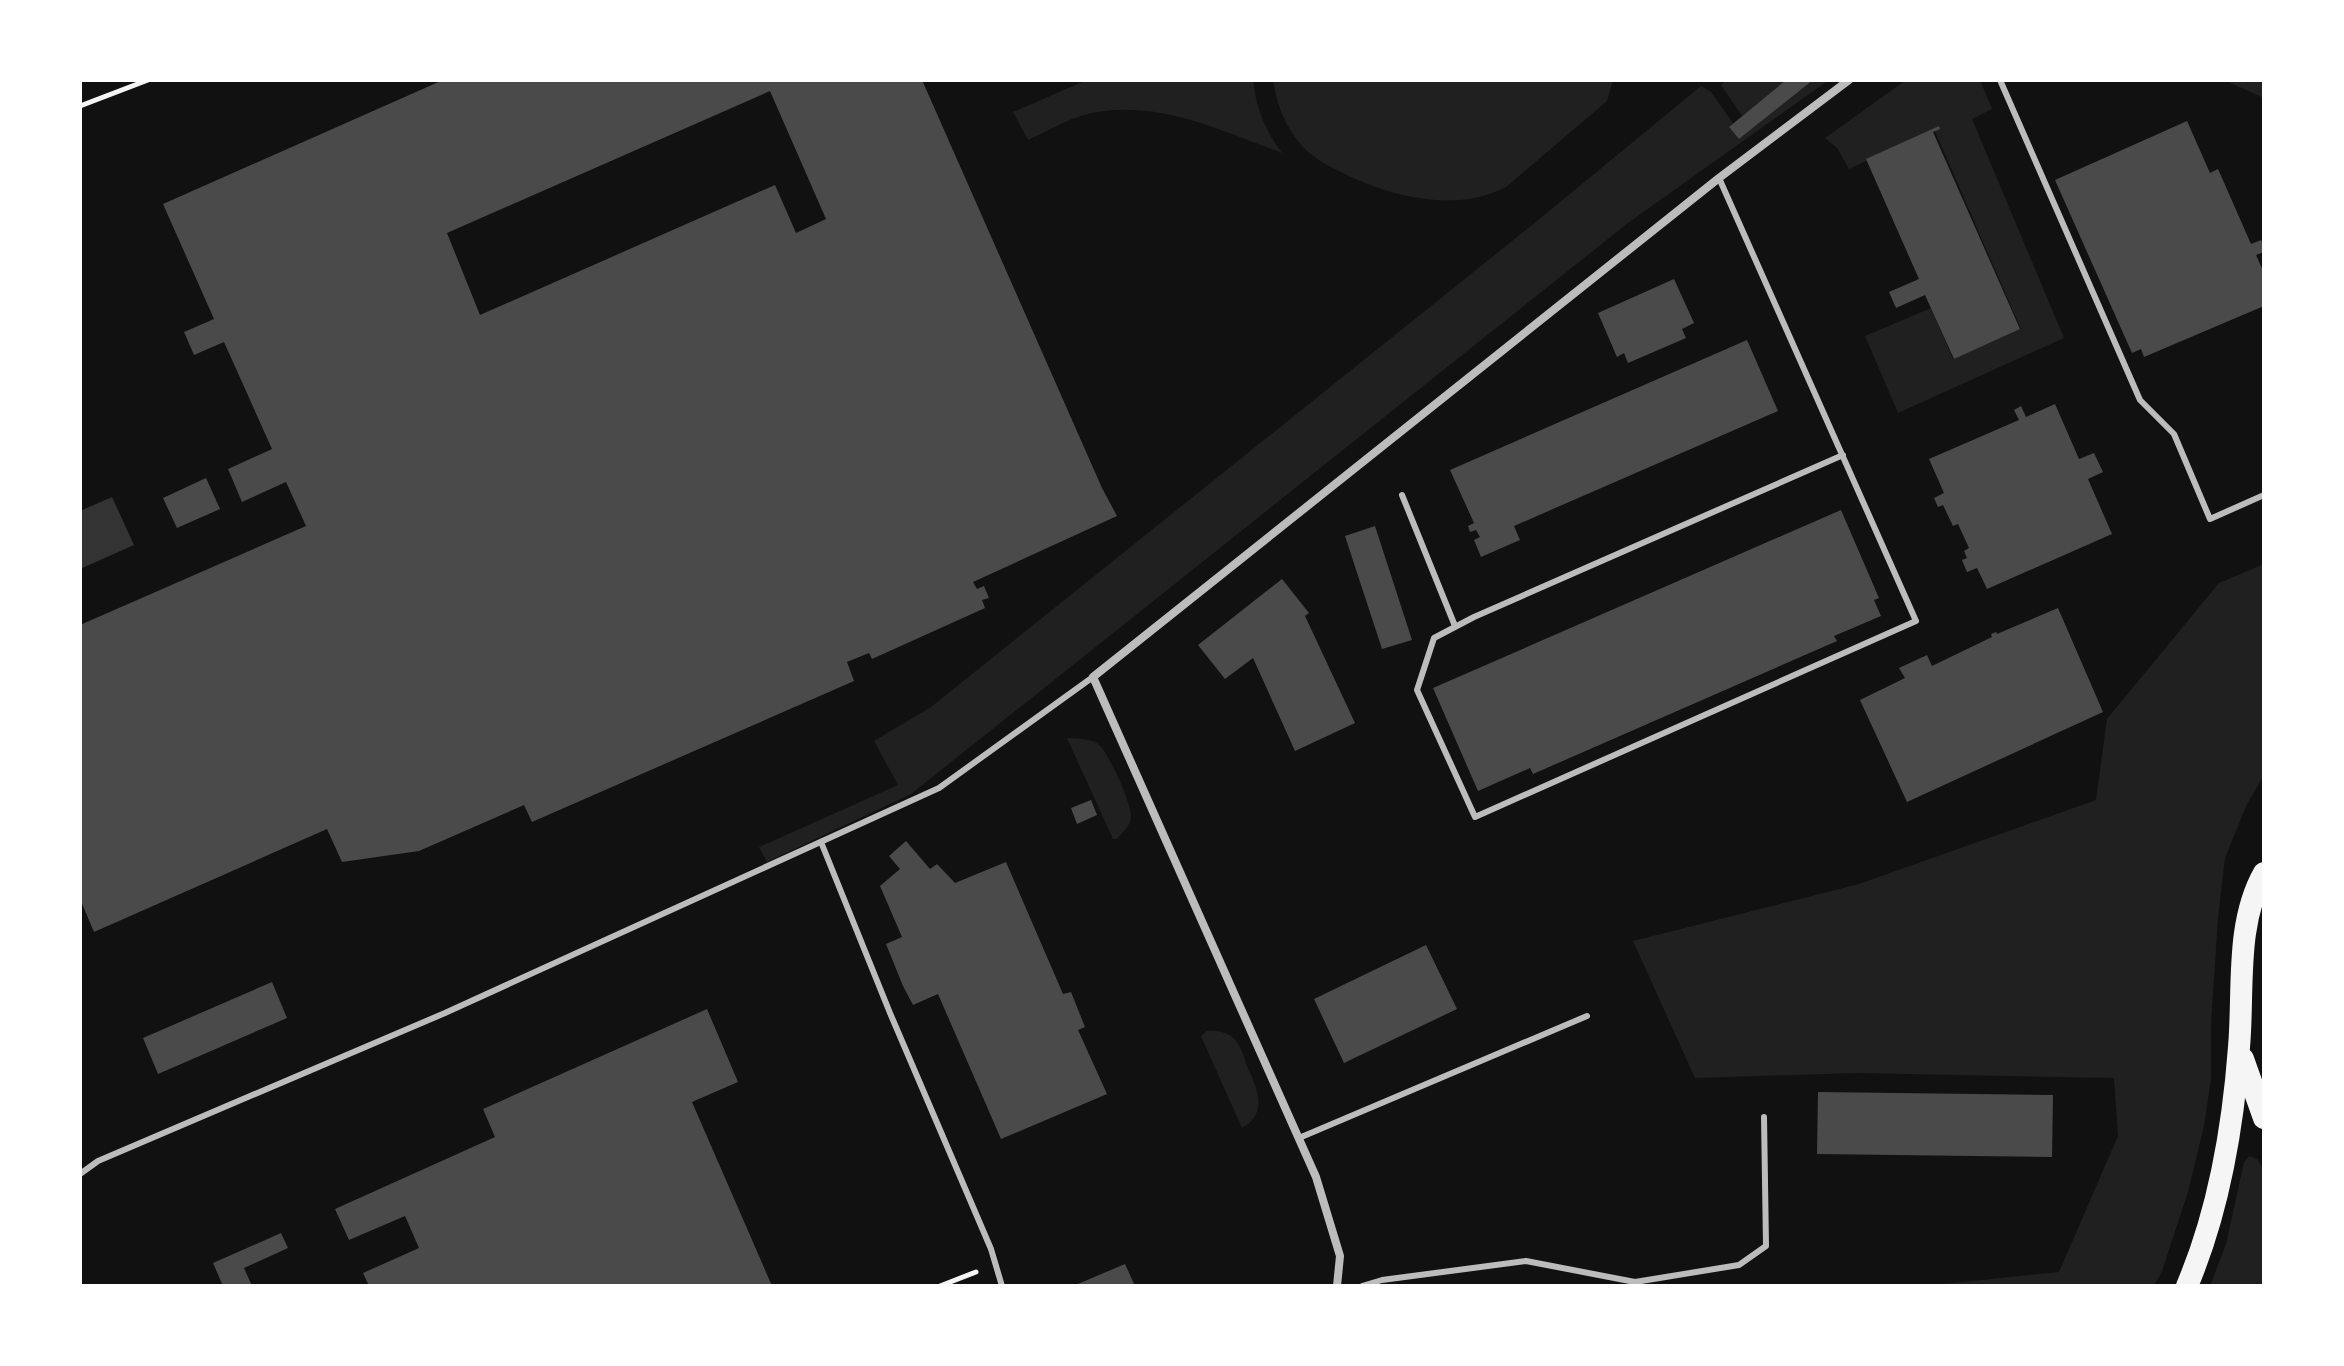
<svg xmlns="http://www.w3.org/2000/svg" width="2344" height="1366" viewBox="0 0 2344 1366" font-family="Quicksand,sans-serif">
<style>
.green{fill:#202020}
.water{fill:#333}
.building{fill:#4a4a4a;fill-rule:evenodd}
.lines{fill:none;stroke-linecap:round;stroke-linejoin:round}
.path{stroke:#f5f5f5;stroke-width:5}
.service{stroke:#bcbcbc;stroke-width:6}
.minor{stroke:#bcbcbc;stroke-width:8}
.trunk{stroke:#f5f5f5;stroke-width:22}
</style>
<rect width="100%" height="100%" fill="#111"/>
<g class="green">
<path d="M1087 80H1253C1256 108 1265 130 1282 153 1219 130 1153 97 1084 115 1065 120 1046 132 1028 140L1013 112Z"/>
<path d="M1273 80H1613L1607 101 1506 187C1454 214 1388 196 1339 171 1326 165 1313 157 1303 147 1285 126 1277 106 1273 80Z"/>
<path d="M1727 80H1786L1742 116 1721 85Z"/>
<path d="M1813 80H1829L1628 223 911 794 767 862 759 847 898 785 874 741 931 707 1537 221 1701 86 1711 92 1733 123 1729 127 1739 139Z"/>
<path d="M1906 80H1980L1992 109 1972 119 2064 338 1898 413 1865 336 1931 308 1953 359 2022 328 2020 327 1934 129 1849 169 1837 148 1825 138Z"/>
<path d="M2224 80H2264V98Z"/>
<path d="M2264 564V775L2247 804 2225 858 2218 918 2211 1024V1079L2204 1126 2188 1192 2162 1271 2154 1286H1924L2059 1272 2118 1136 2114 1078 1856 1073 1695 1078 1633 941 1859 884 2096 800 2107 719 2219 583Z"/>
<path d="M1067 738C1077 739 1090 738 1098 744 1108 751 1133 806 1131 818 1130 826 1122 833 1117 839H1113Z"/>
<path d="M1207 1031C1216 1031 1225 1031 1232 1037 1240 1043 1244 1056 1247 1066 1257 1088 1269 1113 1242 1128L1201 1036Z"/>
<path d="M2249 1156 2257 1159 2264 1170V1286H2210L2226 1244 2244 1162Z"/>
</g>
<path class="water" d="M112 497 134 545 80 569V511Z"/>
<g class="building">
<path d="M443 80H922L1102 488 1117 516 973 582 977 589 984 586 989 598 982 600 985 608 872 659 869 653 847 662 854 681 532 822 524 805 419 851 342 862 327 829 94 932 80 899V625L306 526 286 482 242 502 228 469 272 449 224 342 194 355 184 332 214 319 163 204ZM770 91 826 219 796 233 775 185 480 315 447 233Z"/>
<path d="M1786 80H1813L1739 139 1729 127Z"/>
<path d="M2187 121 2210 173 2218 169 2251 244 2261 240 2264 246V252L2256 255 2264 273V306L2144 357 2141 349 2132 353 2055 180Z"/>
<path d="M1939 126 1940 129 1933 132 2020 329 1954 359 1925 295 1896 308 1889 292 1919 279 1866 159Z"/>
<path d="M1674 279 1694 323 1682 329 1686 338 1628 363 1624 353 1617 357 1598 313Z"/>
<path d="M1747 340 1778 411 1514 526 1520 540 1481 557 1474 540 1480 537 1476 530 1470 532 1468 526 1474 523 1450 470Z"/>
<path d="M2055 404 2079 459 2094 453 2103 472 2088 479 2112 534 1987 589 1977 568 1967 572 1962 560 1967 558 1964 551 1969 548 1958 524 1953 526 1943 505 1938 507 1934 498 1944 493 1929 459 2019 420 2014 410 2021 406 2026 417Z"/>
<path d="M206 478 220 509 177 528 163 498Z"/>
<path d="M1841 510 1879 598 1874 600 1881 616 1834 636 1837 641 1533 774 1530 768 1478 791 1433 688Z"/>
<path d="M1375 526 1412 640 1382 649 1345 536Z"/>
<path d="M1282 579 1309 613 1305 616 1355 723 1295 751 1253 658 1225 679 1198 645Z"/>
<path d="M2058 608 2103 712 1907 802 1860 700 1905 678 1899 668 1927 655 1932 666 1992 637 1991 634 1996 632 1997 634Z"/>
<path d="M1091 800 1097 815 1077 824 1071 808Z"/>
<path d="M906 841 930 869 937 864 955 883 1006 862 1063 994 1071 992 1085 1027 1078 1030 1107 1094 1001 1139 938 994 913 1005 903 986 886 944 902 937 880 886 900 869 889 856Z"/>
<path d="M1426 945 1457 1009 1344 1063 1314 999Z"/>
<path d="M272 982 287 1018 158 1074 143 1038Z"/>
<path d="M707 1009 738 1082 692 1102 772 1286H369L363 1273 419 1248 405 1216 349 1240 335 1209 495 1137 483 1109Z"/>
<path d="M1818 1092 2053 1095 2052 1157 1817 1154Z"/>
<path d="M281 1233 288 1248 244 1268 252 1286H223L213 1263Z"/>
<path d="M1125 1264 1135 1286H1073Z"/>
</g>
<g class="lines">
<g class="path">
<path d="M80 106 148 80"/>
<path d="M940 1286 976 1272"/>
</g>
<g class="service">
<path d="M2000 80 2140 400 2174 434 2210 519 2264 495"/>
<path d="M1719 178 1916 621 1475 817 1417 690 1434 638 1474 617 1843 455"/>
<path d="M1402 495 1455 626"/>
<path d="M821 842 890 1013 991 1249 1002 1286"/>
<path d="M1299 1138 1587 1016"/>
<path d="M80 1174 98 1161 445 1013 939 788 1093 677"/>
<path d="M1362 1286 1382 1280 1526 1261 1635 1282 1739 1265 1766 1246 1764 1117"/>
</g>
<path class="minor" d="M1337 1286 1340 1256 1316 1177 1093 677 1719 178 1849 80"/>
<g class="trunk">
<path d="M2243 1059 2264 1118"/>
<path d="M2187 1286C2219 1211 2233 1128 2239 1047 2244 991 2235 924 2264 873"/>
</g>
</g>
<rect width="2344" height="1366" fill="none" stroke="#ffffff" stroke-width="164"/>
</svg>
